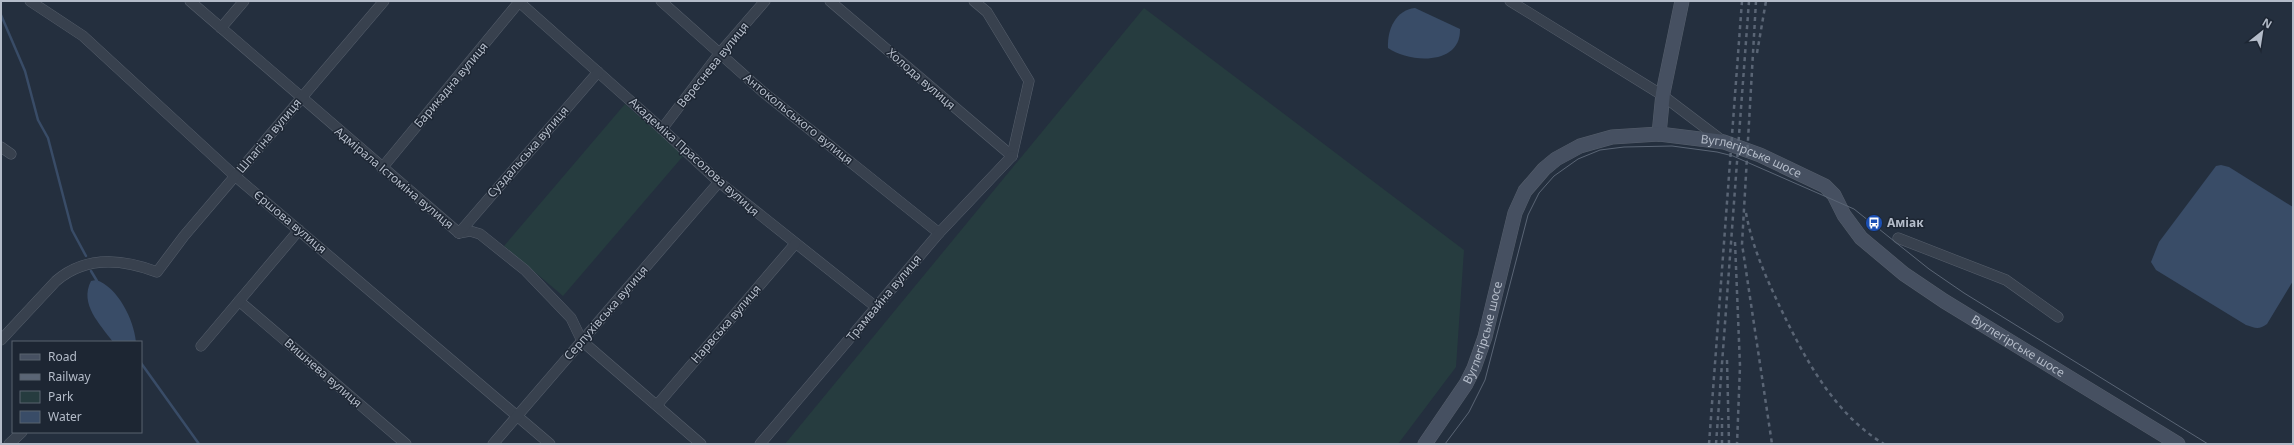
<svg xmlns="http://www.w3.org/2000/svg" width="2294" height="445" viewBox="0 0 2294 445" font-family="'Noto Sans',sans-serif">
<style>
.green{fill:#263c3f}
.water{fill:#394c67}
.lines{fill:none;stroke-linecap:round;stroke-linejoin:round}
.stream{stroke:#394c67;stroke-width:2.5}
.street-casing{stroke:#565f6c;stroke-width:11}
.secondary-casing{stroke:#565f6c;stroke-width:15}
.street{stroke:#38414e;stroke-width:10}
.secondary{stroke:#465061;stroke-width:14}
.tram{stroke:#5a6575;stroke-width:1}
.rail{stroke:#5a6575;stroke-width:2.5;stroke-dasharray:4 4;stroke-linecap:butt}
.labels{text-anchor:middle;stroke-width:3;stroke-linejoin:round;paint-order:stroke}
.street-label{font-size:12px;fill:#b4bcc9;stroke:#1d2633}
.poi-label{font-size:12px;font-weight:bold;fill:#b4bcc9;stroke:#1d2633;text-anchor:start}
</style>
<rect width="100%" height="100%" fill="#242f3e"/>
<g class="green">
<path d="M1144 8 1464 250 1456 367 1398 444H785Z"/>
<path d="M625 104 684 155 563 296 504 246Z"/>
</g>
<g class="water">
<path d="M1415 8 1460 29C1461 66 1409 63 1388 48 1387 29 1396 10 1415 8Z"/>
<path d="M2221 165 2229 167 2293 207V281L2267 324C2259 330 2255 328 2246 325L2156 270 2151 262 2159 242 2216 166Z"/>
<path d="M96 280C118 287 134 320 136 342H113C100 324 79 304 91 281Z"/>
</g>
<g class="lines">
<g class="stream">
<path d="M1 15 25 71 38 120 48 138 72 230 86 256"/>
<path d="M91 271 97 281"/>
<path d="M141 363 199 444"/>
</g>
<g class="street-casing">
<g id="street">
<path d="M30 1 83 36 235 176 550 444"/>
<path d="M190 1 459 233"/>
<path d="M518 1 662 129 719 182 876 307"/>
<path d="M661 1 763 92 939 233"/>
<path d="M830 1 1012 156"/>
<path d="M974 1 987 12 1029 81 1012 156"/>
<path d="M1510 1 1662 95 1724 142"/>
<path d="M221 28 244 1"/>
<path d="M662 129 719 54 765 1"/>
<path d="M1 147 11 154"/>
<path d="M382 168 519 2"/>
<path d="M459 233 470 231 480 234 525 270 571 318 582 341 701 444"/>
<path d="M459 233 598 72"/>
<path d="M1898 238 2006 280 2058 317"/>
<path d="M239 301 406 444"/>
<path d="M1 340 56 281C86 255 123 259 157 272L184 236 384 1"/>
<path d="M201 346 299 230"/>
<path d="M657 405 795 244"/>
<path d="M9 444 22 432"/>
<path d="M493 444 719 182"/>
<path d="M760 444 939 233 1012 156"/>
</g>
</g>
<g class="secondary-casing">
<g id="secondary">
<path d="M1659 134 1663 93 1682 1"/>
<path id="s1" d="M1425 444 1466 384 1474 368 1485 337 1515 213 1525 191 1544 169 1556 159 1580 146 1612 137 1659 134 1724 142 1760 155 1825 186 1834 195 1844 215 1861 238 1904 274 1944 301 2178 444"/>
</g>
</g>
<use href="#street" class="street"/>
<use href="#secondary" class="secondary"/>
<path class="tram" d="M1445 444 1469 412 1485 380 1528 215 1539 193 1554 176 1578 159 1600 150 1624 147 1672 146 1717 152 1733 156 1854 209 1929 269 1964 293 2208 444"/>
<g class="rail">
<path d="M1756 1 1742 244 1772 444"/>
<path d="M1757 53 1766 1"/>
<path d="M1746 213C1752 246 1765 275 1779 305 1804 357 1833 413 1884 444"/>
<path d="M1735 242 1740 366 1737 444"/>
<path d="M1727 360 1729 444"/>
<path d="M1709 444 1742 1"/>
<path d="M1716 444 1749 1"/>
<path d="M1722 444V418"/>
</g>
</g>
<defs>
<g id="bus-disc" transform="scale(0.9)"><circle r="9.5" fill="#1a4fb4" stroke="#1d2633"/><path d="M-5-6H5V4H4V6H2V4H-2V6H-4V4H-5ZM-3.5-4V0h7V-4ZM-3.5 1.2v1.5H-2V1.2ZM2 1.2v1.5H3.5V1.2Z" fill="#fff"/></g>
</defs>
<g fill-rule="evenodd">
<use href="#bus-disc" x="1874" y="223"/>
</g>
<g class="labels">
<g class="street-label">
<text transform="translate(713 65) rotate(-51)" y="4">Вереснева вулиця</text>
<text transform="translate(921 79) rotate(41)" y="4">Холода вулиця</text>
<text transform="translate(451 85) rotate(-50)" y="4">Барикадна вулиця</text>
<text transform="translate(798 119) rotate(39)" y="4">Антокольського вулиця</text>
<text transform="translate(269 136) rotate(-50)" y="4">Шпагіна вулиця</text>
<text transform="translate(528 152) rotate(-49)" y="4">Суздальська вулиця</text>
<text transform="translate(694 157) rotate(42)" y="4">Академіка Прасолова вулиця</text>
<text dy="4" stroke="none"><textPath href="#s1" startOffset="523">Вуглегірське шосе</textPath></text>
<text transform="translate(394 178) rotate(40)" y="4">Адмірала Істоміна вулиця</text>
<text transform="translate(290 222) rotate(40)" y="4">Єршова вулиця</text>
<text transform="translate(884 298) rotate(-50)" y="4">Трамвайна вулиця</text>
<text transform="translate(606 313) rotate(-49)" y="4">Серпухівська вулиця</text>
<text transform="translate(726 324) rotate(-49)" y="4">Нарвська вулиця</text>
<text dy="4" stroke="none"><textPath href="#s1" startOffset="127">Вуглегірське шосе</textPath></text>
<text dy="4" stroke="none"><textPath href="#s1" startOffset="858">Вуглегірське шосе</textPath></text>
<text transform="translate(323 373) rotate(41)" y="4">Вишнева вулиця</text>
</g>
<g class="poi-label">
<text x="1887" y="227">Аміак</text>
</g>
</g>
<rect width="2294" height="445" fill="none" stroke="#b4bcc9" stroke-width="4"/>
<rect x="12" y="341" width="130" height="92" fill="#1d2633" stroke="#59626f"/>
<rect x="20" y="354" width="20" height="6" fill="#465061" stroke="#59626f"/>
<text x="48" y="361" font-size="12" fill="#b4bcc9">Road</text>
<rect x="20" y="374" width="20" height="6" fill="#5a6575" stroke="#59626f"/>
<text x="48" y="381" font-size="12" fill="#b4bcc9">Railway</text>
<rect x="20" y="391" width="20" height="12" fill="#263c3f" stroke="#59626f"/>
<text x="48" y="401" font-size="12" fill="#b4bcc9">Park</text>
<rect x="20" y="411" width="20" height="12" fill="#394c67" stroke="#59626f"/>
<text x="48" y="421" font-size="12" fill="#b4bcc9">Water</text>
<g transform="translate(2262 32) rotate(30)" stroke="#1d2633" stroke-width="3" paint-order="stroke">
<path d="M0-3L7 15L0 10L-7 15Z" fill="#b4bcc9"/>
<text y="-6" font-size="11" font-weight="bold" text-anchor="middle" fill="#b4bcc9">N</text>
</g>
</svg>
